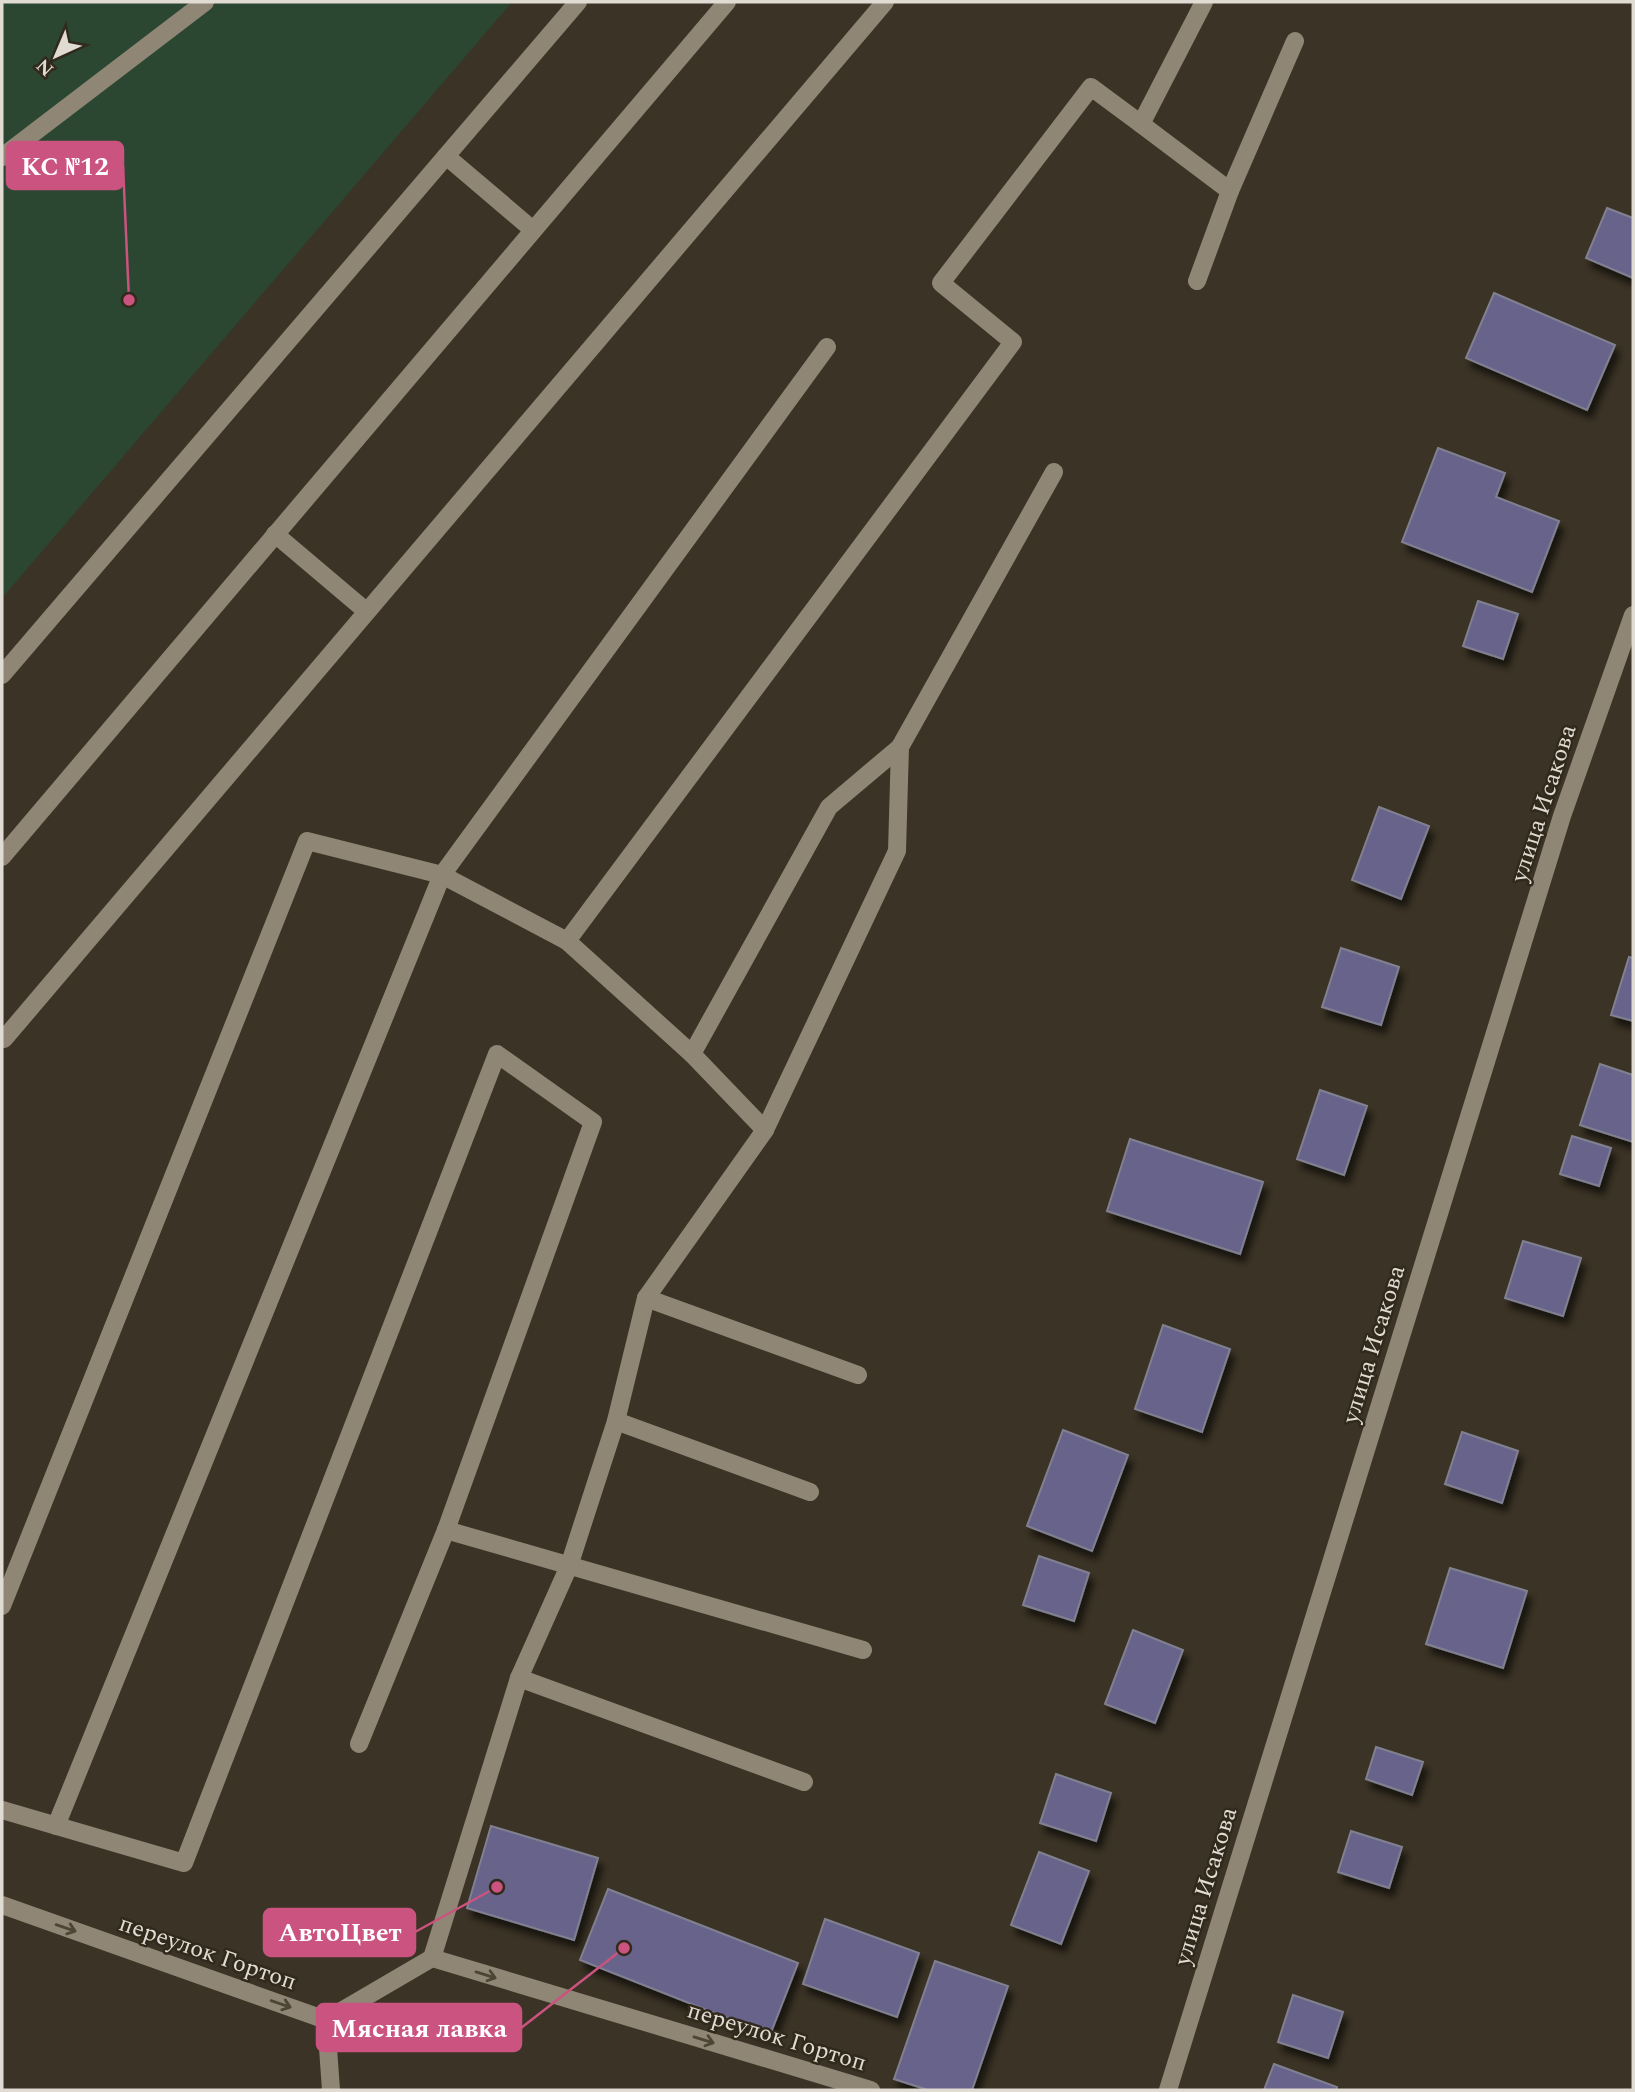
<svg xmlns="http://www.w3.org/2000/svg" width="1635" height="2092" viewBox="0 0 1635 2092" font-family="Spectral,serif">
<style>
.green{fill:#2b4732}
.building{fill:#67648b;stroke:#808091;stroke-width:2;filter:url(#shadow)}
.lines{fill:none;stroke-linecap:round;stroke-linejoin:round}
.service{stroke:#8f8675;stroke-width:18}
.minor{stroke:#8f8675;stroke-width:18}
.oneway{stroke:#4d4536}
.labels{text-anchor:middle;stroke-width:5;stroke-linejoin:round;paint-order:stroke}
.street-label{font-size:24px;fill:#e1dcd3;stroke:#31291b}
.leader{fill:none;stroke:#cb537f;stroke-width:2.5}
.callout-dot{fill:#cb537f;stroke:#31291b;stroke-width:2.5}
.callout{fill:#cb537f;stroke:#cb537f;stroke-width:2.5}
.callout-label{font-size:26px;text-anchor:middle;font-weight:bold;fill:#fff}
</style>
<defs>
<filter id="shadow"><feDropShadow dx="4.5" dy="8" stdDeviation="3.5" flood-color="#0009"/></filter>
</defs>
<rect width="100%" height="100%" fill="#3b3325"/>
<path class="green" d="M2 2H512L2 598Z"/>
<g class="building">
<path d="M1607 208 1633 218V278L1586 258Z"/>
<path d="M1494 293 1615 345 1587 410 1466 358Z"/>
<path d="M1438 448 1505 473 1496 497 1559 521 1532 592 1402 542Z"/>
<path d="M1478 601 1518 614 1503 659 1463 646Z"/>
<path d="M1379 807 1429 826 1401 899 1352 880Z"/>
<path d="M1341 948 1399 967 1381 1025 1322 1007Z"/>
<path d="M1629 957 1633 958V1021L1611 1015Z"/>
<path d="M1600 1064 1633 1075V1142L1580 1125Z"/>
<path d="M1320 1090 1367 1106 1344 1175 1297 1159Z"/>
<path d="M1572 1136 1611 1148 1599 1186 1560 1174Z"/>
<path d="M1130 1139 1263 1182 1240 1254 1107 1211Z"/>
<path d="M1523 1241 1581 1258 1563 1316 1505 1298Z"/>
<path d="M1163 1325 1230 1349 1202 1432 1135 1409Z"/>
<path d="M1063 1430 1128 1455 1092 1551 1027 1526Z"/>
<path d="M1462 1432 1518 1451 1502 1503 1445 1484Z"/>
<path d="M1039 1556 1089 1573 1074 1621 1023 1605Z"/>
<path d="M1450 1568 1527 1591 1503 1668 1426 1644Z"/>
<path d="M1133 1630 1183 1650 1155 1723 1105 1704Z"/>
<path d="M1376 1747 1423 1762 1412 1795 1366 1779Z"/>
<path d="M1056 1774 1111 1793 1096 1841 1040 1823Z"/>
<path d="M491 1826 598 1858 574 1940 467 1908Z"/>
<path d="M1351 1831 1402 1847 1389 1888 1338 1872Z"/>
<path d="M1039 1852 1089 1871 1061 1944 1011 1925Z"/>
<path d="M608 1889 798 1963 770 2035 580 1960Z"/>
<path d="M825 1919 919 1953 897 2017 803 1984Z"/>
<path d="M935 1961 1008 1986 972 2090H928L894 2079Z"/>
<path d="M1293 1995 1343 2012 1328 2058 1278 2042Z"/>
<path d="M1274 2064 1337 2087 1336 2090H1264Z"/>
</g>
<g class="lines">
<g class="service">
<path d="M1141 124 1230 191 1197 281"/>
<path d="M446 156 533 230"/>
<path d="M2 157 205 2"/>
<path d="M1230 191 1295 41"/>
<path d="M275 534 366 611"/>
<path d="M2 675 578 2"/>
<path d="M2 857 727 2"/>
<path d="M567 941 692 1054 829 807 900 747"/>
<path d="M4 1039 885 2"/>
<path d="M765 1130 897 851 900 747 1054 472"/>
<path d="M646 1298 858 1375"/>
<path d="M616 1421 810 1492"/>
<path d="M446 1530 863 1650"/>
<path d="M2 1606 307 841 442 875 567 941 1013 342 941 283 1091 87 1141 124 1204 2"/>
<path d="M519 1678 804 1782"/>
<path d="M2 1810 184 1863 497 1054 593 1122 446 1530 359 1744"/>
<path d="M56 1826 442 875 827 347"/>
<path d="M432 1958 519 1678 569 1566 616 1421 646 1298 765 1130 692 1054"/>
</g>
<g class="minor">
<path d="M2 1905 326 2020 432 1958 871 2090"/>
<path d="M326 2020 331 2090"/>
<path d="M1168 2090 1562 816 1633 615"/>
</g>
</g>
<defs><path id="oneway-shaft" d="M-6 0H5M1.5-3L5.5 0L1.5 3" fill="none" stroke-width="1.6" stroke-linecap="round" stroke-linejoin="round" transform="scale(1.75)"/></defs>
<g class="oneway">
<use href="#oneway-shaft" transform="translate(66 1928) rotate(19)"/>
<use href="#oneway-shaft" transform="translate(486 1975) rotate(17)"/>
<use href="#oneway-shaft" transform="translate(281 2004) rotate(19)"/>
<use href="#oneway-shaft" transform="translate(704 2040) rotate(17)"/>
</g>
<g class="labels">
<g class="street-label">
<text transform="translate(1543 803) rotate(-72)" y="8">улица Исакова</text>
<text transform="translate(1373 1344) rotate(-73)" y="8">улица Исакова</text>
<text transform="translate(1205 1886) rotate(-73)" y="8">улица Исакова</text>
<text transform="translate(208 1952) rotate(19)" y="8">переулок Гортоп</text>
<text transform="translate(777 2036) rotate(17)" y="8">переулок Гортоп</text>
</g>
</g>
<path class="leader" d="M129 300L123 166M497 1887L415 1932M624 1948L521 2028"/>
<g class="callout-dot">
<circle cx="129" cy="300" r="7"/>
<circle cx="497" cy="1887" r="7"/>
<circle cx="624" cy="1948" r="7"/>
</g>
<g class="callout">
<rect x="7" y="142" width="116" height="47" rx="7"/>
<rect x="264" y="1909" width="151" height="47" rx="7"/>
<rect x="317" y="2004" width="204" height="47" rx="7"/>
</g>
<g class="callout-label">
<text x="65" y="175">КС №12</text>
<text x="340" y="1941">АвтоЦвет</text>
<text x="419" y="2037">Мясная лавка</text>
</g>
<rect width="1635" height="2092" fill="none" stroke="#e1dcd3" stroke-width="7"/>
<g transform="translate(56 56) rotate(224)" stroke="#31291b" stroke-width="5" paint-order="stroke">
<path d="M0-5L12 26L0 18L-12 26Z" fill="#e1dcd3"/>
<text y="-10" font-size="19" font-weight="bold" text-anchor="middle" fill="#e1dcd3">N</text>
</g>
</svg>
